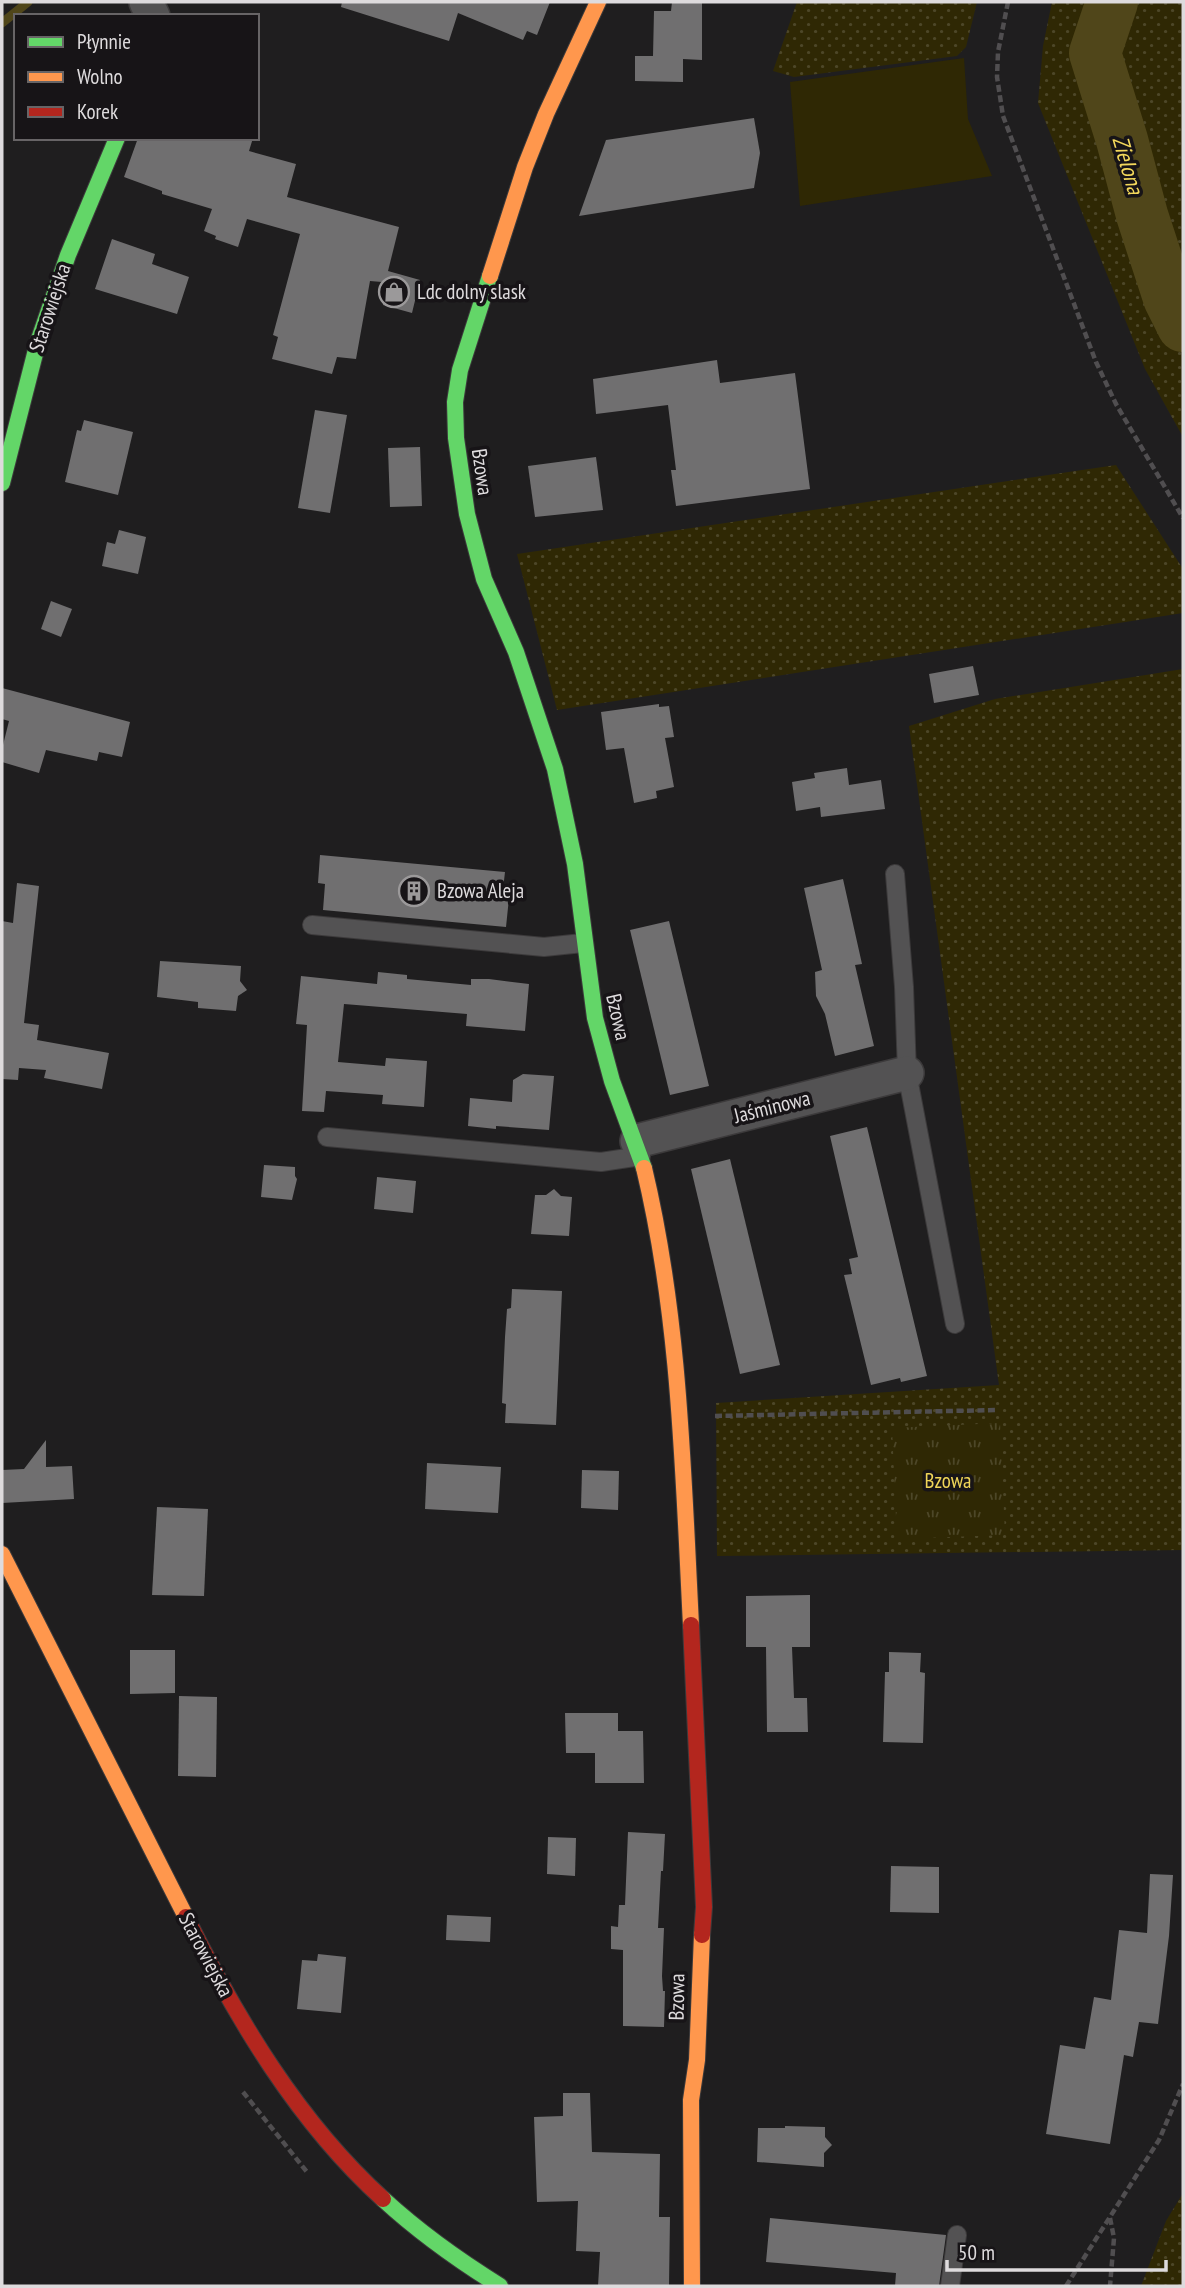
<svg xmlns="http://www.w3.org/2000/svg" width="1185" height="2288" viewBox="0 0 1185 2288" font-family="'PT Sans Narrow',sans-serif">
<style>
.grass{fill:url(#grass-dots)}
.park{fill:url(#park-tufts)}
.garden{fill:#2f2804}
.lines{fill:none;stroke-linecap:round;stroke-linejoin:round}
.stream{stroke:#50461a;stroke-width:9}
.river{stroke:#50461a;stroke-width:52}
.building{fill:#706f70}
.lane-casing{stroke:#3c3a3b;stroke-width:20}
.street-casing{stroke:#3c3a3b;stroke-width:36}
.fast-casing{stroke:#3c3a3b;stroke-width:18}
.slow-casing{stroke:#3c3a3b;stroke-width:18}
.jam-casing{stroke:#3c3a3b;stroke-width:18}
.path{stroke:#504e50;stroke-width:4.5;stroke-dasharray:7 3.5;stroke-linecap:butt}
.lane{stroke:#535253;stroke-width:18}
.street{stroke:#535253;stroke-width:33}
.fast{stroke:#63d668;stroke-width:16}
.slow{stroke:#ff974d;stroke-width:16}
.jam{stroke:#b3261e;stroke-width:16}
.labels{text-anchor:middle;stroke-width:7;stroke-linejoin:round;paint-order:stroke}
.poi-label{font-size:21px;fill:#dedbdd;stroke:#171417;text-anchor:start}
.street-label{font-size:21px;fill:#dedbdd;stroke:#171417}
.park-label{font-size:21px;fill:#efd458;stroke:#171417}
.water-label{font-size:23px;font-style:italic;fill:#f3d85c;stroke:#171417}
</style>
<defs>
<pattern id="grass-dots" width="8" height="8" patternUnits="userSpaceOnUse" patternTransform="scale(1.75)"><rect width="8" height="8" fill="#2f2804"/><path d="M2 2h.1M6 6h.1" fill="none" stroke="#4d4728" stroke-width="1.8" stroke-linecap="round"/></pattern>
<pattern id="park-tufts" width="24" height="20" patternUnits="userSpaceOnUse" patternTransform="scale(1.75)"><rect width="24" height="20" fill="#2f2804"/><path d="M3 7l-1-3M5 7V3M7 7l1-3M15 17l-1-3M17 17v-4M19 17l1-3" fill="none" stroke="#4d4728"/></pattern>
</defs>
<rect width="100%" height="100%" fill="#1f1e1f"/>
<g class="grass">
<path d="M797 2H977L966 47 957 56 794 77 773 71Z"/>
<path d="M1052 2H1183V437L1145 369 1038 103 1043 46Z"/>
<path d="M1116 465 1183 569V613L557 710 517 554Z"/>
<path d="M1183 669V1550L717 1556 716 1403 999 1385 909 726 995 699Z"/>
<path d="M1183 2193V2286H1141L1166 2221Z"/>
</g>
<path class="park" d="M1000 1423 1005 1535 897 1539 892 1428Z"/>
<path class="garden" d="M964 58 968 119 992 176 800 206 790 82Z"/>
<g class="lines">
<path class="stream" d="M2 23 28 2"/>
<path class="river" d="M1112 2 1095 53 1122 140 1142 215 1169 298 1183 326"/>
</g>
<g class="building">
<path d="M342 2H550L537 35 527 31 523 40 458 13 449 41 341 7Z"/>
<path d="M672 2H702V60L683 59V82L635 81V56H653L654 11H671Z"/>
<path d="M754 118 760 153 754 188 579 216 606 140Z"/>
<path d="M138 138H253L249 151 296 164 287 197 399 227 388 271 420 280 412 313 383 305 382 282 370 281 356 359 337 357 332 374 272 359 278 337 273 335 300 234 247 219 238 247 215 239 216 236 204 231 212 209 162 194V191L124 177Z"/>
<path d="M112 239 155 254 152 264 189 277 177 314 95 289Z"/>
<path d="M717 360 720 383 795 373 810 489 676 506 671 470H676L668 405 596 414 593 379Z"/>
<path d="M315 410 347 415 330 513 298 508Z"/>
<path d="M84 420 133 432 118 495 65 482 77 430 81 431Z"/>
<path d="M420 447 422 506 390 507 388 448Z"/>
<path d="M596 457 603 510 535 517 528 466Z"/>
<path d="M119 530 146 537 138 574 102 566 107 542 115 544Z"/>
<path d="M51 601 72 609 61 637 41 629Z"/>
<path d="M973 666 979 695 934 703 929 674Z"/>
<path d="M2 688 130 722 122 757 99 752 97 761 46 750 39 773 2 762V749L9 721 2 719Z"/>
<path d="M659 704V707L669 706 674 737 665 738 674 787 656 791 657 798 634 803 624 748 606 750 601 712Z"/>
<path d="M847 768 849 785 881 780 885 809 821 817 820 807 796 811 792 782 815 778 814 773Z"/>
<path d="M320 855 505 872 502 898H509L506 927 323 910 325 884 318 883Z"/>
<path d="M843 879 862 964 855 965 874 1046 835 1056 825 1014 816 996 815 972 822 970 804 888Z"/>
<path d="M17 883 39 886 24 1023 39 1025 37 1040 109 1053 102 1089 44 1078 46 1070 19 1068 18 1080 2 1079V921L13 923Z"/>
<path d="M669 921 709 1086 670 1095 630 930Z"/>
<path d="M160 961 241 966 240 981 247 990 238 996 236 1011 198 1008V1002L157 997Z"/>
<path d="M378 972 407 975V979L471 985V979H489L529 984 525 1031 466 1026 467 1014 344 1004 338 1062 385 1066 386 1058 427 1061 424 1107 382 1104 383 1095 326 1091 324 1112 302 1111 307 1025 296 1024 301 976 377 984Z"/>
<path d="M523 1074 554 1076 549 1130 496 1126V1129L468 1126 470 1098 512 1102 513 1080Z"/>
<path d="M867 1127 927 1376 901 1382 900 1378 871 1385 844 1275 852 1274 849 1259 858 1257 830 1136Z"/>
<path d="M730 1159 780 1365 740 1374 691 1169Z"/>
<path d="M264 1165 295 1167V1176L297 1179 292 1200 261 1197Z"/>
<path d="M377 1177 416 1181 413 1213 374 1209Z"/>
<path d="M554 1189 561 1196 572 1197 569 1236 531 1234 535 1195H546Z"/>
<path d="M512 1289 562 1291 556 1425 505 1423 506 1404 502 1403 505 1337 507 1309 511 1308Z"/>
<path d="M46 1440V1467L72 1466 74 1499 2 1503V1470L24 1469Z"/>
<path d="M427 1463 501 1467 498 1513 425 1509Z"/>
<path d="M582 1470 619 1471 618 1510 581 1508Z"/>
<path d="M157 1507 208 1509 204 1596 152 1595Z"/>
<path d="M810 1595V1647H792L794 1698H807L808 1732H767L766 1647H746V1596Z"/>
<path d="M130 1650H175V1693L130 1694Z"/>
<path d="M889 1652 921 1653 920 1672 925 1673 923 1743 883 1742 885 1672H889Z"/>
<path d="M179 1696 217 1697 216 1777 178 1776Z"/>
<path d="M565 1713H618V1731H643L644 1783H595V1753H566Z"/>
<path d="M628 1832 665 1834 663 1871H661L658 1928H664L662 1976 663 1991H665L664 2027 623 2026V1950L611 1949V1926L618 1927 619 1905H625Z"/>
<path d="M548 1837 576 1838 575 1876 547 1874Z"/>
<path d="M891 1866 939 1867V1913L890 1912Z"/>
<path d="M1150 1874 1173 1875 1169 1936 1158 2024 1139 2022 1133 2057 1124 2055 1110 2144 1046 2134 1060 2045 1085 2049 1094 1997 1111 2000 1119 1930 1147 1933Z"/>
<path d="M447 1915 491 1917 490 1942 446 1940Z"/>
<path d="M318 1954 346 1957 341 2013 297 2009 302 1960 317 1961Z"/>
<path d="M563 2093H590L592 2152 660 2154 659 2217H670L669 2286H598L600 2252 576 2251 578 2201 537 2202 534 2117 563 2116Z"/>
<path d="M785 2126 825 2127V2137L832 2145 824 2153V2167L757 2162 758 2128H785Z"/>
<path d="M770 2218 946 2235 939 2286H895L896 2273 766 2262Z"/>
</g>
<g class="lines">
<g class="lane-casing">
<g id="lane">
<path d="M895 874 904 987 907 1073 955 1324"/>
<path d="M312 925 544 947 583 943"/>
<path d="M327 1137 601 1162 641 1156"/>
<path d="M950 2286 957 2235"/>
</g>
</g>
<g class="street-casing">
<g id="street">
<path d="M146 2 153 16"/>
<path d="M637 1141 907 1073"/>
</g>
</g>
<g class="fast-casing">
<g id="fast">
<path d="M490 276 460 370 455 402 456 438 467 514 484 579 516 652 555 769 575 864 595 1018 612 1081 644 1168"/>
<path d="M2 483 38 342 68 255 117 138"/>
<path d="M383 2199C420 2233 458 2260 500 2286"/>
</g>
</g>
<g class="slow-casing">
<g id="slow">
<path d="M490 276 525 167 546 114 598 2"/>
<path d="M644 1168C680 1318 683 1471 691 1625"/>
<path d="M2 1554 186 1917"/>
<path d="M692 2286 691 2100 697 2060 702 1935"/>
</g>
</g>
<g class="jam-casing">
<g id="jam">
<path d="M691 1625 704 1907 702 1935"/>
<path d="M186 1917C237 2019 298 2122 383 2199"/>
</g>
</g>
<g class="path">
<path d="M1008 2 998 52 997 77 1003 116 1096 362 1116 404 1183 518"/>
<path d="M715 1416 997 1410"/>
<path d="M243 2092 307 2172"/>
<path d="M1110 2218 1114 2238 1110 2286"/>
<path d="M1066 2286 1159 2140 1183 2084"/>
</g>
<use href="#lane" class="lane"/>
<use href="#street" class="street"/>
<use href="#fast" class="fast"/>
<use href="#slow" class="slow"/>
<use href="#jam" class="jam"/>
</g>
<defs>
<g id="shop-ring" transform="scale(1.575)"><circle r="9.5" fill="#171417" stroke="#9b999a" stroke-width="1.5"/><path d="M-5-2.5h2.3a2.7 3.5 0 0 1 5.4 0H5L5.5 6h-11ZM-1.5-2.5h3a1.5 2.3 0 0 0-3 0Z" fill="#9b999a"/></g>
<g id="building-ring" transform="scale(1.575)"><circle r="9.5" fill="#171417" stroke="#9b999a" stroke-width="1.5"/><path d="M-4-6H4V6H1V3H-1V6H-4ZM-2.5-4.3h1.7v1.8h-1.7ZM.8-4.3h1.7v1.8H.8ZM-2.5-1h1.7V.8h-1.7ZM.8-1h1.7V.8H.8Z" fill="#9b999a"/></g>
</defs>
<g fill-rule="evenodd">
<use href="#shop-ring" x="394" y="292"/>
<use href="#building-ring" x="414" y="891"/>
</g>
<g class="labels">
<g class="poi-label">
<text x="417" y="299">Ldc dolny slask</text>
<text x="437" y="898">Bzowa Aleja</text>
</g>
<g class="street-label">
<text transform="translate(50 308) rotate(-72)" y="7">Starowiejska</text>
<text transform="translate(482 472) rotate(82)" y="7">Bzowa</text>
<text transform="translate(618 1017) rotate(77)" y="7">Bzowa</text>
<text transform="translate(772 1107) rotate(-14)" y="7">Jaśminowa</text>
<text transform="translate(206 1955) rotate(62)" y="7">Starowiejska</text>
<text transform="translate(677 1997) rotate(-89)" y="7">Bzowa</text>
</g>
<g class="park-label">
<text x="948" y="1488">Bzowa</text>
</g>
<g class="water-label">
<text transform="translate(1128 165) rotate(74)" y="8">Zielona</text>
</g>
</g>
<rect width="1185" height="2288" fill="none" stroke="#dedbdd" stroke-width="7"/>
<rect x="14" y="14" width="245" height="126" fill="#171417" stroke="#676466" stroke-width="2"/>
<rect x="28" y="37" width="35" height="10" fill="#63d668" stroke="#676466" stroke-width="2"/>
<text x="77" y="49" font-size="21" fill="#dedbdd">Płynnie</text>
<rect x="28" y="72" width="35" height="10" fill="#ff974d" stroke="#676466" stroke-width="2"/>
<text x="77" y="84" font-size="21" fill="#dedbdd">Wolno</text>
<rect x="28" y="107" width="35" height="10" fill="#b3261e" stroke="#676466" stroke-width="2"/>
<text x="77" y="119" font-size="21" fill="#dedbdd">Korek</text>
<path d="M947 2260v10h219v-10" fill="none" stroke="#dedbdd" stroke-width="3.5"/>
<text x="958" y="2260" font-size="21" fill="#dedbdd" stroke="#171417" stroke-width="5" paint-order="stroke">50 m</text>
</svg>
